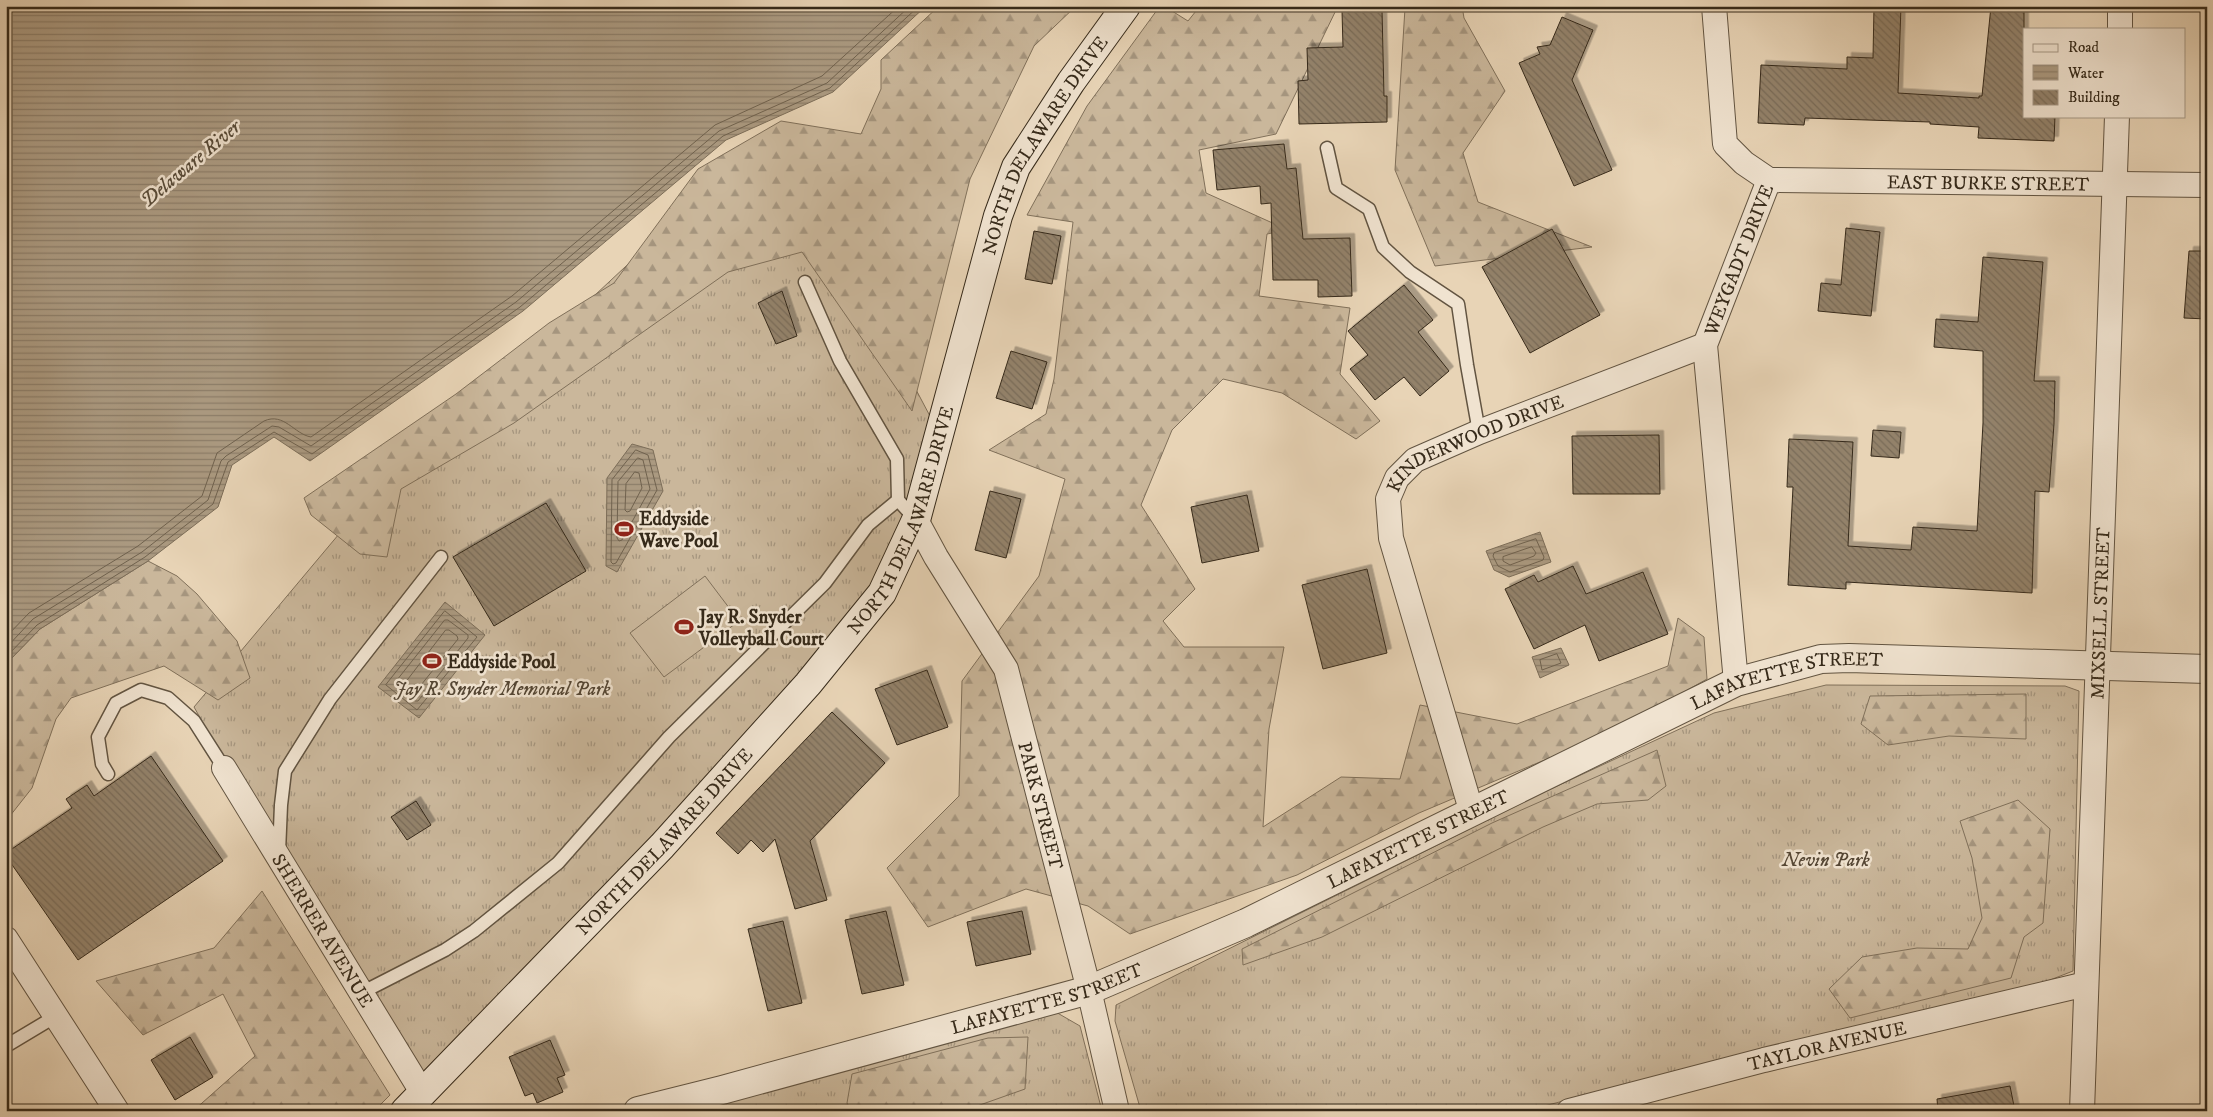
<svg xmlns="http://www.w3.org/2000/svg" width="2213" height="1117" viewBox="0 0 2213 1117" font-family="'IM FELL DW Pica',serif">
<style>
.grass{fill:url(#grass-tufts);stroke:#80705a}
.forest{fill:url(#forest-firs);stroke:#80705a}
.garden{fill:#cab79b;stroke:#80705a}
.water{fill:url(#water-rules);stroke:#7c6d58}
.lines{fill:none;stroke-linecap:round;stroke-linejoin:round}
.shore{stroke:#70624e;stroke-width:1}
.building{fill:url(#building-back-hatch);stroke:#362a1a;filter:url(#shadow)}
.service-casing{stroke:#625441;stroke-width:15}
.minor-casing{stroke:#625441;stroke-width:26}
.tertiary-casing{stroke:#625441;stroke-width:30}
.secondary-casing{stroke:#362a1a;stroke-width:30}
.service{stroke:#f0e3d0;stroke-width:12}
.minor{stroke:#f0e3d0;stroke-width:24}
.tertiary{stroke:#f0e3d0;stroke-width:28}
.secondary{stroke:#f0e3d0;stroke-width:28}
.labels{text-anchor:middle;stroke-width:5;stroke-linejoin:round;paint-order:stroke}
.street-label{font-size:19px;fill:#362a1a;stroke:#f0e3d0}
.poi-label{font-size:19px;font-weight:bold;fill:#362a1a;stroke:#f0e3d0;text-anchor:start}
.park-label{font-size:19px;font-style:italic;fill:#544634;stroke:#f0e3d0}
.water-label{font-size:20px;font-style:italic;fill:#594c39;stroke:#f0e3d0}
</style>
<defs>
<pattern id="grass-tufts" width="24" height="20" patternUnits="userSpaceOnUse" patternTransform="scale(1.25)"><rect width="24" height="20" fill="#cab79b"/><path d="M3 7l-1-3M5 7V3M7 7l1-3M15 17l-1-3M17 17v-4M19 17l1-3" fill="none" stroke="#a5957e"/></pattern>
<pattern id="forest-firs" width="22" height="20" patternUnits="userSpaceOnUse" patternTransform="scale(1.25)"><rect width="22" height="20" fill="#cab79b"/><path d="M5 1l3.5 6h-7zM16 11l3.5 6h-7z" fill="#a5957e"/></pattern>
<pattern id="water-rules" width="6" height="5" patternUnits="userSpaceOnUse" patternTransform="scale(1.25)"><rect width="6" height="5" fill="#ab9a81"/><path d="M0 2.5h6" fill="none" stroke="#8c7e69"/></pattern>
<pattern id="building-back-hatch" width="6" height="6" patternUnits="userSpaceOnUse" patternTransform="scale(1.25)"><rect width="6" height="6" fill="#93826b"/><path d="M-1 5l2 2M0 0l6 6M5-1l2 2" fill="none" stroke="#796b57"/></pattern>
<filter id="shadow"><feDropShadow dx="4.5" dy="-4.5" stdDeviation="0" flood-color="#0004"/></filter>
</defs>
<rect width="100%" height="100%" fill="#e8d4b6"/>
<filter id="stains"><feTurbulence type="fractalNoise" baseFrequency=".004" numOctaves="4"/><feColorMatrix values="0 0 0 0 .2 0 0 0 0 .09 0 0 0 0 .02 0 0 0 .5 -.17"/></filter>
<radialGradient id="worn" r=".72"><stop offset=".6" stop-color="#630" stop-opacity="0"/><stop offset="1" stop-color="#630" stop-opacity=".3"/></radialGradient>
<g class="grass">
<path d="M730 169 867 297 940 435 882 593 422 1092 279 857 194 707 339 534Z"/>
<path d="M1826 685 2065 686 2079 691 2073 971 2045 982 1782 1044 1525 1111H1141L1115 1021 1116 1005 1542 793 1714 713Z"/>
<path d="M1054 1011 1080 1026 1102 1111H693Z"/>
</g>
<g class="forest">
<path d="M939 6H1076L1034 46 970 179 912 411 802 252 728 272 514 423 401 489 387 557 360 554 311 515 304 498 456 394 549 323 614 283 698 169 781 121 861 134 881 89V60Z"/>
<path d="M1160 6H1164L1188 21 1200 6H1338L1276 134 1199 150 1206 193 1288 230 1267 234 1259 296 1350 308 1340 374 1380 421 1356 439 1282 393 1223 379 1172 430 1141 505 1195 589 1163 621 1184 647H1284L1269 729 1263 827 1341 777 1400 779 1420 705 1517 724 1668 666 1678 618 1704 637 1707 679 1618 729 1419 813 1297 875 1130 934 1088 906 1026 889 928 927 887 868 959 796 962 681 1039 576 1065 479 989 450 1046 414 1054 379 1073 222 1027 215 1087 106Z"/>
<path d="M1375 6H1462L1464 18 1505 91 1463 153 1478 202 1592 247 1435 266 1395 170 1405 8Z"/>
<path d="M148 561 177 576 197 594 237 641 250 678 218 700 164 666 71 698 56 719 32 788 6 821V664L40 629Z"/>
<path d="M2026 694V739L1949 736 1888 745 1861 724 1870 696Z"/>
<path d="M1657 750 1666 786 1648 800 1597 804 1543 827 1322 937 1243 965 1242 949 1492 823Z"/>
<path d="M2018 800 2050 829 2043 923 2024 937 2011 978 1850 1018 1829 989 1862 957 1917 948 1968 949 1982 918 1972 858 1960 821Z"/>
<path d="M262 891 390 1095 374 1111H193L255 1056 223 994 143 1035 96 981 214 948Z"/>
<path d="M1028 1037 1025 1089 963 1111H851L847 1103 852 1074 988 1038Z"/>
</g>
<path class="garden" d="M705 576 739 621 664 677 630 633Z"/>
<g class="water">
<path d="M6 6H926L833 92 726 140 523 311 310 461 274 437 232 465 218 507 148 561 40 629 6 664Z"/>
<path d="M632 444 653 450 663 491 617 572 606 566 607 478Z"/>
<path d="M1540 532 1551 562 1509 577 1494 570 1486 551Z"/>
<path d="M445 602 485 635 419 718 378 687Z"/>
<path d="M1561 648 1569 665 1540 678 1532 657Z"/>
</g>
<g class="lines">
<g class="shore">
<path d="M636 450 648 455 657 490 616 563 613 564 611 562 612 480Z"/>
<path d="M638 458 643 460 650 489 622 540 619 541 617 538 618 482Z"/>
<path d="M635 472 639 473 642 488 630 511 627 512 625 510 626 484Z"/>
<path d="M1536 539 1544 557 1543 560 1510 572 1498 566 1493 556 1494 553Z"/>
<path d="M1532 547 1536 553 1534 556 1510 565 1503 561V557Z"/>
<path d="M445 611 477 637 417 710 386 685Z"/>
<path d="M445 620H448L468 635V638L418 701H415L396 686 395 683Z"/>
<path d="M446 630H449L457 636 458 639 417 690 414 691 406 685V682Z"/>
<path d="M6 637 29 613 138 546 202 496 217 453 264 421C284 412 294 434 311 437L512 296 715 125 822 76 899 6"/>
<path d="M6 648 33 619 142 552 208 500 221 461 226 456 272 426 279 427 311 446 516 302 719 131 827 83 910 6"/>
<path d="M1557 654 1561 663 1542 670 1540 660Z"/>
<path d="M6 657 37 625 145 557 213 504 228 462 274 432 312 454 520 307 723 136 830 88 919 6"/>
</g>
</g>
<g class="building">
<path d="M1874 6H1901L1898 93 1979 98V96H1982L1991 6 2024 9V116H2055L2054 141 1978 138 1979 127 1930 124V122L1805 118 1804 125 1758 123 1761 65 1847 69V57L1873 58Z"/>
<path d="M1382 10 1384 96H1387V122L1299 124 1298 81 1308 80 1307 48 1343 47 1342 11Z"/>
<path d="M1562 17 1593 30 1572 80 1612 170 1574 186 1519 63 1540 54 1537 47 1550 45Z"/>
<path d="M1284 144 1287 169 1296 168 1303 239 1350 238 1352 296 1318 297V280H1273L1271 203 1261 204 1260 186 1217 190 1213 150Z"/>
<path d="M1846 228 1880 232 1871 316 1818 311 1821 283 1841 285Z"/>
<path d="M1552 229 1600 315 1530 353 1482 267Z"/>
<path d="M1034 231 1061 236 1052 284 1025 279Z"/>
<path d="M2189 251H2207V319L2184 318Z"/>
<path d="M1983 257 2043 262 2034 381H2055L2054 424 2049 492 2035 491 2032 593 1846 582V589L1788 585 1793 487H1787L1789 439 1853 442 1848 546 1911 550 1913 527 1977 531 1983 423V351L1934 347 1936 319 1978 322Z"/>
<path d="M1404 285 1433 320 1418 332 1449 371 1420 396 1404 377 1375 400 1350 369 1368 355 1348 331Z"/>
<path d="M782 291 797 336 776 344 758 303Z"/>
<path d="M1011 351 1047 362 1032 409 996 398Z"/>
<path d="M1873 430 1901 432 1899 458 1871 456Z"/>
<path d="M1659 435 1660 494H1573L1572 436Z"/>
<path d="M990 491 1021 499 1006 558 975 550Z"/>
<path d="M1247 495 1259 551 1202 563 1191 507Z"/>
<path d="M546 503 586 571 494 626 453 557Z"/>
<path d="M1573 566 1586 594 1643 572 1668 634 1599 661 1585 625 1534 649 1505 589 1534 575 1538 582Z"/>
<path d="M1367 569 1387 653 1323 669 1302 585Z"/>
<path d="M927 670 948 727 897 745 875 689Z"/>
<path d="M832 712 885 763 810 841 827 900 795 909 775 839 763 852 751 840 738 854 716 833Z"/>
<path d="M151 756 223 861 78 960 6 856V853L72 808 66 799 87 785 94 796Z"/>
<path d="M416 801 431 825 407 840 391 817Z"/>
<path d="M886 911 904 985 862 994 845 920Z"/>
<path d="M1022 911 1031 954 976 966 967 922Z"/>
<path d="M783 921 802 1003 768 1011 748 929Z"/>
<path d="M190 1037 213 1077 175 1100 151 1060Z"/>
<path d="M550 1040 565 1075 557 1078 563 1092 537 1103 533 1093 525 1096 509 1057Z"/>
<path d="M2010 1086 2015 1111H1938L1937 1099Z"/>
</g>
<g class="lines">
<g class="service-casing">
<g id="service">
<path d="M1327 148 1336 188 1369 209 1383 247 1410 272 1458 304 1467 365 1479 432"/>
<path d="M805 282 840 361 897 459 898 500 916 520"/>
<path d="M108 774 102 764 98 737 116 703 141 690 168 698 194 721 224 768"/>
<path d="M279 852 281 805 285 771 330 699 441 557"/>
<path d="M361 993 445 950 474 931 558 863 669 737 825 583 868 525 898 500"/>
<path d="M6 1046 56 1016"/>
</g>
</g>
<g class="minor-casing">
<g id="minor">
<path d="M1714 6 1725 144 1744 163 1769 180"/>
<path d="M2120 29V6"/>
<path id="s1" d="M1769 180 2207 185"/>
<path id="s2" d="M916 520 936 557 1006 669 1089 990 1117 1111"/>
<path id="s3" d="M1736 682 1705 345 1769 180"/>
<path id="s4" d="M224 768 422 1092"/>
<path id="s5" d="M1472 813 1391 538 1388 499 1397 478 1415 460 1479 432 1705 345"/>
<path d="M6 939 117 1111"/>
<path id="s6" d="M1569 1111 1764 1060 2086 984"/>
<path id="s7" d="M2082 1111 2117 116"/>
</g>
</g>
<g class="tertiary-casing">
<g id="tertiary">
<path id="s8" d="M638 1111 722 1090 1089 990 1246 923 1736 682 1821 659 1849 658 2207 669"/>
</g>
</g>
<g class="secondary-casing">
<g id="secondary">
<path id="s9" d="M405 1111 662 846 808 684 882 593 916 520 998 216 1016 167 1071 82 1126 6"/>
</g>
</g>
<use href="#service" class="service"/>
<use href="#minor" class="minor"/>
<use href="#tertiary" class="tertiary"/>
<use href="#secondary" class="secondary"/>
</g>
<defs>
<g id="stadium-bare" transform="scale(1.5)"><path d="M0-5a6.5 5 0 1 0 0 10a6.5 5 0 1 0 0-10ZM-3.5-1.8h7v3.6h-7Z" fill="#8f2418" stroke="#f0e3d0" stroke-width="2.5" paint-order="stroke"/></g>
</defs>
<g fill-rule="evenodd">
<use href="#stadium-bare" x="624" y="529"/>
<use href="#stadium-bare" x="684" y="627"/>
<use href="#stadium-bare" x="432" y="661"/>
</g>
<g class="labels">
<g class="street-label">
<text dy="7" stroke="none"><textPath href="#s9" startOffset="1184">NORTH DELAWARE DRIVE</textPath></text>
<text dy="7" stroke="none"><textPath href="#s1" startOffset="219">EAST BURKE STREET</textPath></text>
<text dy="7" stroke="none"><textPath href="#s3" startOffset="430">WEYGADT DRIVE</textPath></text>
<text dy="7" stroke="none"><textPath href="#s5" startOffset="434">KINDERWOOD DRIVE</textPath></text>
<text dy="7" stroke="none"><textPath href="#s9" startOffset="779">NORTH DELAWARE DRIVE</textPath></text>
<text dy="7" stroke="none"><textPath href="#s7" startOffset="498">MIXSELL STREET</textPath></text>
<text dy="7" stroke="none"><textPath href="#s8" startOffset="1234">LAFAYETTE STREET</textPath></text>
<text dy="7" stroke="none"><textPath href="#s2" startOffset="315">PARK STREET</textPath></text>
<text dy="7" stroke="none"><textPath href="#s8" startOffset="829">LAFAYETTE STREET</textPath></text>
<text dy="7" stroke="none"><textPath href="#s9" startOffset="374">NORTH DELAWARE DRIVE</textPath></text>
<text dy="7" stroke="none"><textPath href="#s4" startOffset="190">SHERRER AVENUE</textPath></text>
<text dy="7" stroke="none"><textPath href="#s8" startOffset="424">LAFAYETTE STREET</textPath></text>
<text dy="7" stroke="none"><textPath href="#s6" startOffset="266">TAYLOR AVENUE</textPath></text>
</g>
<g class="poi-label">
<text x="639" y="525">Eddyside<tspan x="639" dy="22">Wave Pool</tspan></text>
<text x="699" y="623">Jay R. Snyder<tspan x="699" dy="22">Volleyball Court</tspan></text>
<text x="447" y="668">Eddyside Pool</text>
</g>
<g class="park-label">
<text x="502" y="695">Jay R. Snyder Memorial Park</text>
<text x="1826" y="866">Nevin Park</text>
</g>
<g class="water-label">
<text transform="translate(190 163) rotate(-40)" y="7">Delaware River</text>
</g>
</g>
<rect width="2213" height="1117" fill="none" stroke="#e8d4b6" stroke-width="25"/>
<rect x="8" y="8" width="2198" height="1102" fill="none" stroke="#362a1a" stroke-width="2.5"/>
<rect x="12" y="12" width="2188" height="1092" fill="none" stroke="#362a1a"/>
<rect x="2023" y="28" width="162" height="90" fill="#f0e3d0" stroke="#a69987"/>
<rect x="2033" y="44" width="25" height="8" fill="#f0e3d0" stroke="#a69987"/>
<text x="2068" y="52" font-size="15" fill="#362a1a">Road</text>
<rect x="2033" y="65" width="25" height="15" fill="url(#water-rules)" stroke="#a69987"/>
<text x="2068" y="78" font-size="15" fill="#362a1a">Water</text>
<rect x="2033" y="90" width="25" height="15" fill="url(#building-back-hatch)" stroke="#a69987"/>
<text x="2068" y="102" font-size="15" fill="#362a1a">Building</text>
<rect width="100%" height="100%" filter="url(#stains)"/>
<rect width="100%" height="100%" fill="url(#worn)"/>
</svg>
